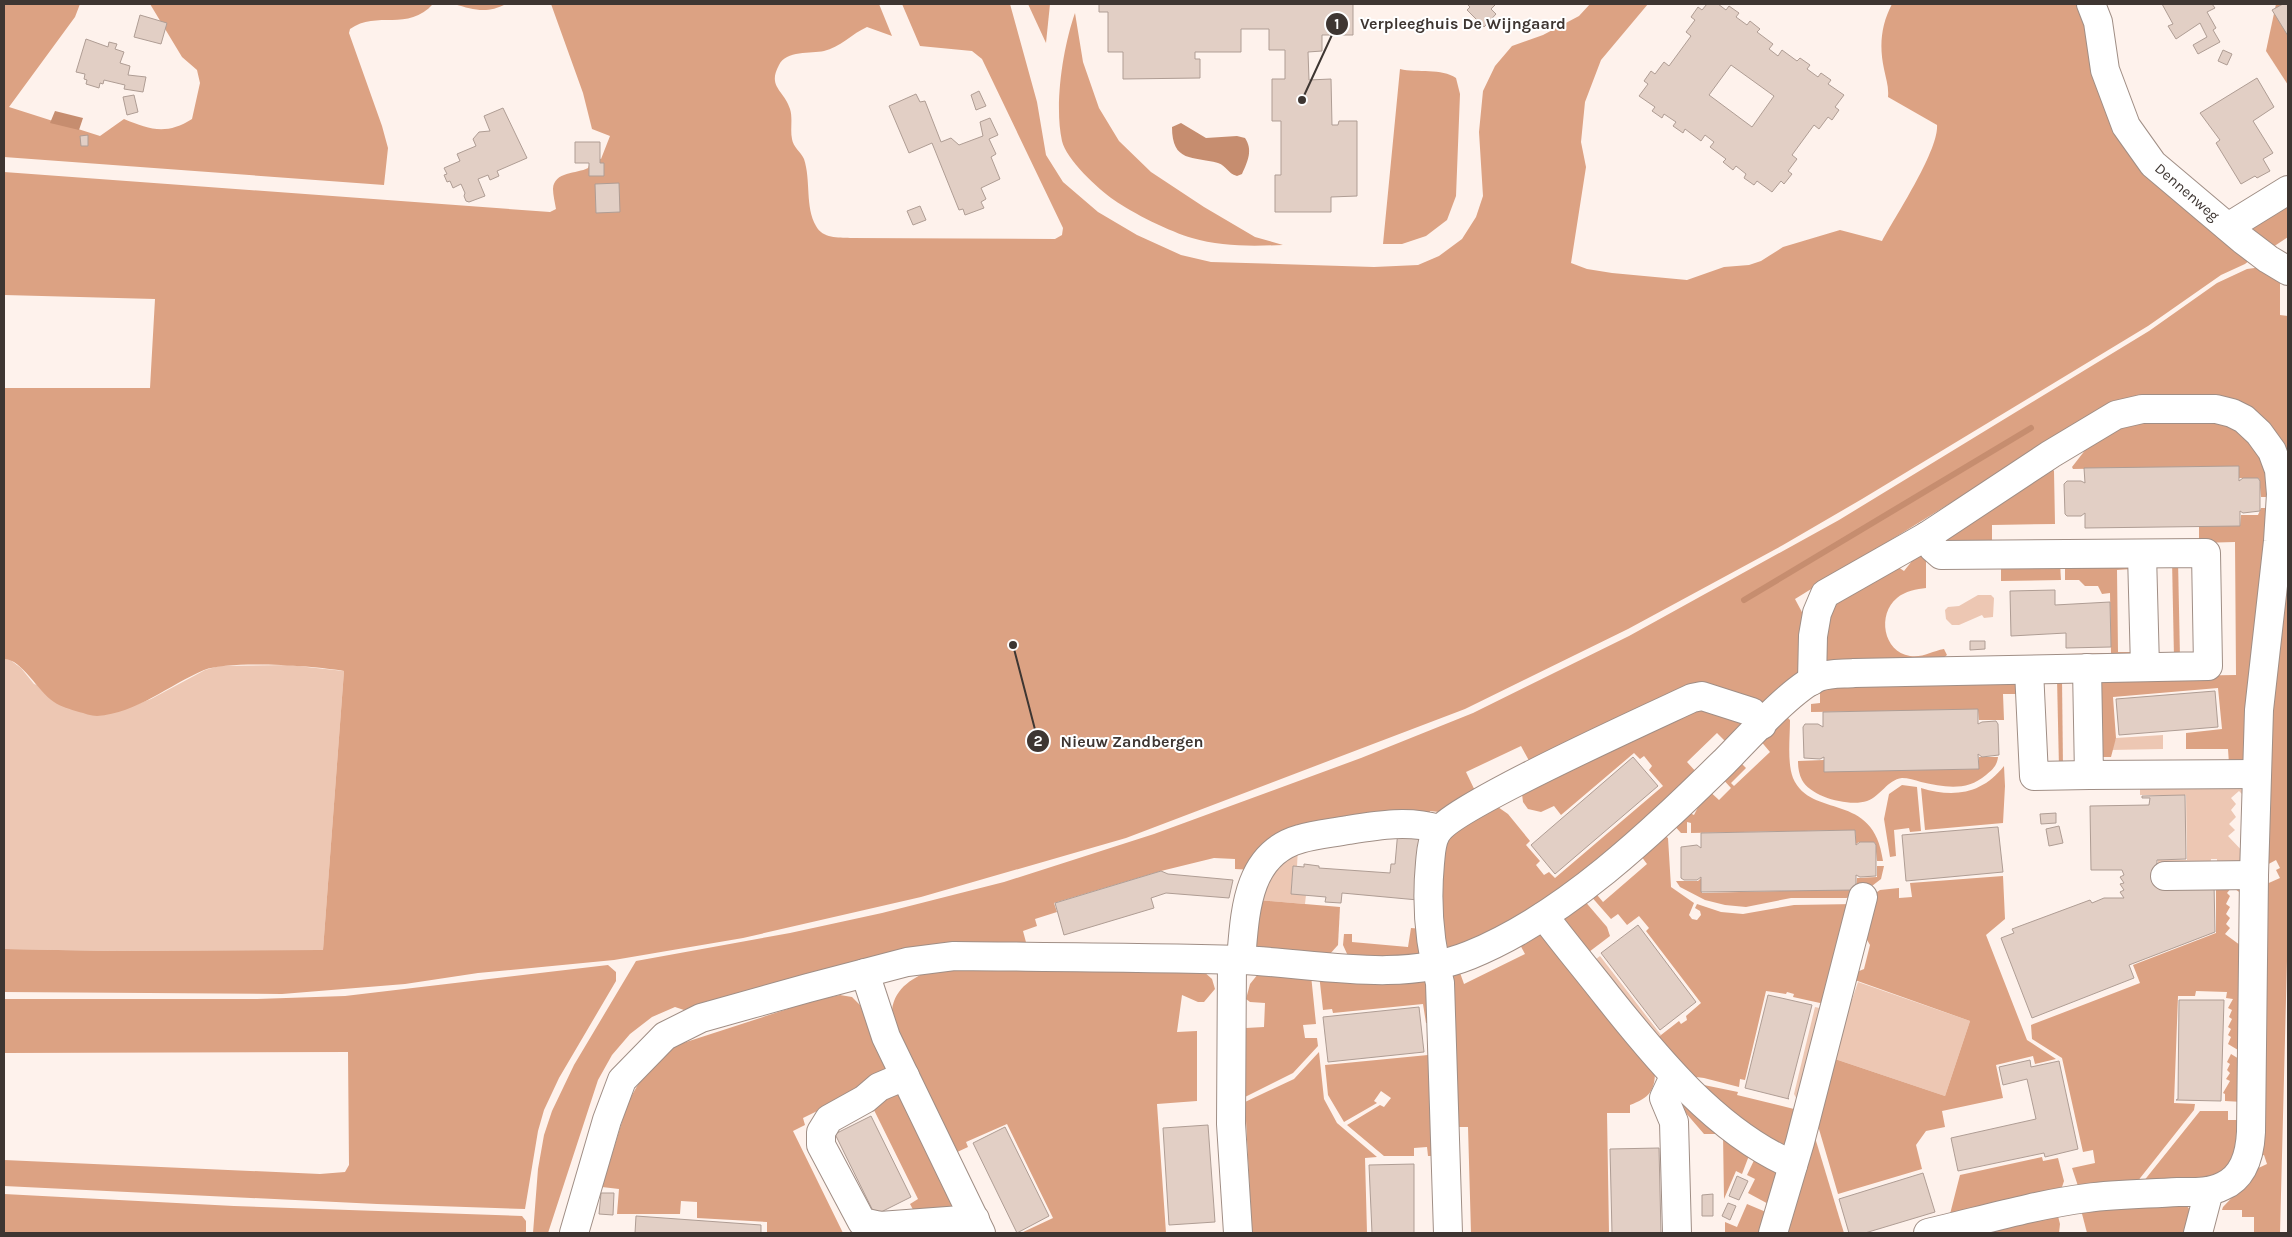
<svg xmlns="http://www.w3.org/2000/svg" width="2292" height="1237" viewBox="0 0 2292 1237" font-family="Karla,sans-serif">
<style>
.green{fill:#edc7b3}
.forest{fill:#dca283}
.water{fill:#c68d6f}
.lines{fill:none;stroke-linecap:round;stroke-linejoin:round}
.stream{stroke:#c68d6f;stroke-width:6}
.building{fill:#e2cfc5;stroke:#af9d94;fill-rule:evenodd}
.minor-casing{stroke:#a08e85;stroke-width:30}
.minor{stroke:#fff;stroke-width:28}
.labels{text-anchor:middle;stroke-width:4;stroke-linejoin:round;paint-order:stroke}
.street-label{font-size:15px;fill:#3e3632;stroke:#fff}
.leader{fill:none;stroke:#3e3632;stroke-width:2}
.callout-dot{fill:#3e3632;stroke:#fff;stroke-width:2}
.mark-label{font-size:15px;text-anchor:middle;font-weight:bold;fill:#fff}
.callout-label{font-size:16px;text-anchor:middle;font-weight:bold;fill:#3e3632;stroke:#fff;stroke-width:4;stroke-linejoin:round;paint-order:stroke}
</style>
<rect width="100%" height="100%" fill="#fef2ec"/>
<g class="green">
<path d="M1978 595H1991L1994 598 1993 617 1984 618 1982 615 1959 625H1952L1946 619 1945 610 1948 607 1959 606Z"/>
<path d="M4 659H9L21 668 34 684 119 711 151 699 205 670 219 666 288 665 344 671 323 950 111 951 4 949Z"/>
<path d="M2163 735V749L2111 750 2116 738Z"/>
<path d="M2140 783H2241L2249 801 2239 791 2231 798 2236 804 2231 810 2236 817 2229 824 2235 830 2228 836 2247 856 2246 868H2217V859H2211L2210 868 2158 867V860H2187L2186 795H2140Z"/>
<path d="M1298 848 1297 866H1293L1291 893 1306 895 1305 904 1258 900 1264 879Z"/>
<path d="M1600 956 1661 1035 1652 1042 1591 963Z"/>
<path d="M1858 982 1970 1021 1945 1096 1832 1058Z"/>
<path d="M1815 1007 1828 1010 1802 1109 1794 1094Z"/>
</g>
<g class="forest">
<path d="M4 4H80L75 17 9 107 100 136 124 119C150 130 167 135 192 119L200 83 197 70 182 57 150 4H433C408 32 377 10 350 29L349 33 382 126 388 148 384 185 4 157Z"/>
<path d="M454 4H506C487 14 474 10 454 4Z"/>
<path d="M551 4H879L892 36 867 27C853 33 839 48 824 51 811 54 786 50 779 65 767 87 784 90 790 109 793 118 790 130 792 139 793 147 801 152 804 159 811 180 805 207 816 226 823 239 838 237 850 238L1055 239 1062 235 1063 228 982 59 972 51 920 46 902 4H1010L1037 102 1046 155 1063 182 1098 212 1137 235 1181 255 1211 262 1374 267 1418 265 1439 256 1462 239 1476 217 1483 196 1479 132 1483 91 1495 66 1512 46 1543 35 1579 16 1590 4H1648L1601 60 1585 102 1581 142 1586 167 1571 263 1587 269 1612 273 1687 280 1724 267 1749 265 1761 261 1783 247 1840 230 1882 241C1895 217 1939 150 1937 125L1888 97C1889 87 1886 79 1884 69 1879 46 1881 25 1892 4H2080L2098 79 2250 260 2245 264 2221 275 2148 326 1862 499 1783 545 1628 629 1465 709 1126 838 921 897 743 938 614 960 478 973 405 984 282 994 4 992V949L111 951 323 950 344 671C315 666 231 660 204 670 169 685 137 713 97 716 91 716 84 713 79 712 70 709 61 707 54 702 38 692 22 659 4 659V388H150L155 299 4 295V172L550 212 556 209C555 203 553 195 553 189 554 171 577 174 588 168L592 156 601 159 610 136 592 129 583 93Z"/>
<path d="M1028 4H1050L1046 43Z"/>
<path d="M2276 4H2288V85L2266 51Z"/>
<path d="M1075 13 1083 62 1099 108 1119 141 1151 172 1204 207 1255 237 1283 245C1254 246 1221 247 1192 238 1171 232 1132 213 1114 200 1098 189 1066 159 1062 141 1054 105 1063 47 1075 13Z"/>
<path d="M1400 69C1417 73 1442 68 1456 78L1460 94 1456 196 1447 220 1426 236 1402 244H1383Z"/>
<path d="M2288 197V237L2270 249C2259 240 2251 234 2253 218Z"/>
<path d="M2262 267 2280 279V315L2288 316V468L2269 425 2095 414 1795 599 1804 616 1799 675 1761 712 1697 689 1533 768 1521 746 1466 772 1478 797 1439 820V812L1430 811 1428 820 1396 818 1253 870 1235 869V859L1214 858 1161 871 1054 903 1057 912 1035 919 1037 926 1023 931 1027 946H917L805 974 684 1010 675 1007 652 1017 630 1034 612 1055 598 1080 548 1233H533L538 1169 544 1135 552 1111 574 1065 636 961 790 933 882 913 1004 882 1154 834 1361 758 1473 713 1629 636 1839 520 2149 331 2217 283 2247 269Z"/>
<path d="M2225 420 2260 449 2271 497H2261L2259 478H2239V466L2073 469 2072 467 2093 440 2128 421Z"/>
<path d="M2051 467 2054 471 2055 524 1992 525V546L1945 547 1944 535Z"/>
<path d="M2261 508H2271L2246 759 2229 764 2228 749H2186V733L2222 729 2218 688 2113 697 2116 738 2111 757H2099V684L2108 677 2236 675 2235 542 2199 543V526H2240L2241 515H2258Z"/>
<path d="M2288 509V922L2280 1233H2254V1217H2242V1210H2222L2223 1207 2243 1186 2252 1171 2267 1164 2264 1155 2257 1157 2262 886 2280 878 2276 870 2280 868 2276 860 2263 867 2268 712Z"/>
<path d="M1920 551 1926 558V588C1917 589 1905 591 1897 598 1877 614 1883 652 1910 656 1923 658 1932 651 1944 649L1947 655 1938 662H1822L1830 605 1892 563 1904 571Z"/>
<path d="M2172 560H2178L2180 658H2174Z"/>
<path d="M2124 562 2132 569 2117 570 2118 652H2135L2134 656 2067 661V654L2111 653 2110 593 2102 594 2098 586H2085L2079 580H2065V563Z"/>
<path d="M2060 563 2061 580 2001 581V564Z"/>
<path d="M2057 678H2062L2063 767 2059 768Z"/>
<path d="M2015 679 2019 694H2003L2004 720H1979L1978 710 1811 712V704L1820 703V687Z"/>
<path d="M1694 703 1748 716 1728 744 1717 733 1687 762 1698 774 1551 902 1448 951 1442 948 1441 835 1495 805 1508 814 1530 841 1526 845 1540 861 1536 865 1544 875 1549 872 1555 878 1663 786 1649 770 1652 766 1644 756 1640 759 1634 753 1561 815 1554 806 1541 812 1528 809 1523 802 1522 794Z"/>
<path d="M1785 715 1790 720C1790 738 1787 762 1793 778 1811 820 1874 790 1883 861H1877L1875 842H1859L1856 844 1855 830 1691 833V823L1687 822V833H1681L1672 823 1685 811 1694 815 1707 789 1719 800 1731 788 1720 776 1726 778 1742 764 1746 768 1731 783 1734 786 1770 752 1759 739Z"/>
<path d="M1979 757H1998C1997 766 1992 770 1986 775 1966 792 1944 787 1921 782 1915 780 1908 778 1902 778 1887 780 1881 796 1867 801 1849 807 1811 797 1802 780 1799 774 1798 768 1798 761L1824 760 1825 771 1979 769Z"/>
<path d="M2004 766 2005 786 2003 823 1925 830 1921 788C1954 798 1982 794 2004 766Z"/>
<path d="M1902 785 1917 787 1921 831 1910 832 1909 828 1894 830 1896 856 1890 857 1884 819 1889 794Z"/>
<path d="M1665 836 1668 838 1671 887 1694 903 1689 915 1692 919 1697 920 1701 915 1700 911 1695 908 1697 904 1721 912 1743 914 1794 905 1855 904 1829 1005 1793 997 1794 994 1787 992 1786 994 1766 991 1745 1080 1740 1079 1739 1087 1704 1078 1681 1075 1652 1042 1679 1021 1681 1024 1687 1020 1686 1016 1701 1003 1646 931 1649 928 1639 916 1627 925 1618 914 1611 919 1589 894 1593 890 1603 902 1647 864 1638 852Z"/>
<path d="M1877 866H1884L1881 879 1859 896 1846 898H1791L1746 907 1725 905 1705 900 1680 887 1676 881H1698L1701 878 1702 893 1856 889 1857 878 1877 877Z"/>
<path d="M2003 876 2005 919 1986 935 2027 1040 2056 1059 2035 1064 2033 1056 1996 1065 2003 1098 1942 1111 1945 1127 1926 1131 1916 1145 1922 1169 1838 1194 1816 1119 1832 1058 1945 1096 1970 1021 1852 979V974L1864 969 1870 945 1863 933 1871 896 1880 890 1899 888V898L1912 897 1910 883Z"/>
<path d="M2246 883 2245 896 2232 887 2227 893 2230 896 2226 904 2230 907 2226 914 2230 918 2226 924 2230 928 2225 934 2244 948 2243 1053 2228 1044 2231 1037 2228 1035 2231 1029 2228 1027 2232 1019 2229 1017 2232 1010 2228 1008 2233 999 2226 998 2227 992 2196 991 2195 996H2178L2174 1103 2195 1104 2194 1110 2137 1182 2078 1186 2072 1168 2095 1163 2093 1150 2083 1152 2062 1058 2032 1039 2031 1025 2140 983 2133 965 2216 933V884Z"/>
<path d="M1583 899 1607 927 1610 936 1585 955 1563 929 1564 915Z"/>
<path d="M1258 900 1340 907 1338 945 1329 955 1253 947Z"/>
<path d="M1411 928 1423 929 1419 956H1348L1343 945 1344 934H1352V942L1408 947Z"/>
<path d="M1536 930 1548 934 1655 1071C1655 1091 1649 1098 1630 1105V1113H1607L1609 1233H1471L1468 1127H1452L1447 981 1455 972 1459 970 1464 984 1525 954 1518 941Z"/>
<path d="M608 965 616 972V981L559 1078 544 1110 538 1131 525 1209 377 1204 4 1186V1160L320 1174 345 1172 349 1165 348 1052 4 1053V999H257L345 996Z"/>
<path d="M934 969 1203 971 1212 979 1215 989 1204 1002H1198L1182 995 1177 1032 1197 1031V1101L1157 1104 1166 1233H1021L1053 1218 1007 1124 966 1142 968 1147 953 1154C939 1126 889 1036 892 1010 895 987 914 977 934 969Z"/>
<path d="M1258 974 1311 975 1316 1024 1303 1025 1305 1038H1317L1318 1046 1293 1073 1245 1097 1246 1028 1264 1027 1265 1003 1250 1002 1246 999 1250 984Z"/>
<path d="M1319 974 1415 976 1434 984 1429 1023H1426L1423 1004 1333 1013 1332 1009 1323 1010Z"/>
<path d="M840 995 852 997 861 1006 890 1069 858 1091 803 1118 805 1125 793 1131 843 1233H767V1222L697 1218V1202L681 1201 680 1214H617L619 1189 602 1187 628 1102 644 1074 660 1056 680 1044 812 1001Z"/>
<path d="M1430 1032 1439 1156H1428L1427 1147 1414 1148V1156H1384L1347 1125 1380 1105 1384 1107 1391 1098 1381 1091 1374 1101 1377 1103 1344 1122 1328 1095 1325 1065 1428 1055 1427 1033Z"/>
<path d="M1319 1052 1324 1099 1337 1123 1377 1157 1365 1158 1367 1233H1252L1245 1102 1294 1079Z"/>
<path d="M2231 1054 2244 1062 2243 1102 2225 1101V1094L2223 1093 2230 1081 2226 1079 2230 1073 2227 1070 2230 1064 2227 1062Z"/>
<path d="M1694 1083 1738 1092 1737 1095 1798 1110 1788 1145 1780 1148Z"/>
<path d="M902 1089 961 1207 917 1217 910 1204 918 1199 873 1108V1104Z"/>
<path d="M1679 1095 1750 1153 1742 1174 1736 1171 1724 1199 1723 1134H1704L1685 1112Z"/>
<path d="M2200 1111H2228V1120H2241L2242 1148 2225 1171 2201 1179 2143 1182Z"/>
<path d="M1813 1131 1844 1233H1782Z"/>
<path d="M1757 1154 1780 1172 1774 1207 1748 1193 1755 1179 1747 1175Z"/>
<path d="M2042 1157 2043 1161 2058 1158 2064 1181 2061 1190 1950 1214 1960 1175Z"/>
<path d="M4 1194 234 1206 522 1216 526 1221V1233H4Z"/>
<path d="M1747 1204 1773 1215 1767 1233H1725V1222L1737 1227Z"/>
<path d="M2186 1205 2191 1211 2189 1233H2087L2080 1206Z"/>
<path d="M2057 1212 2060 1224 2059 1233H1973Z"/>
</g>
<g class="water">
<path d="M55 111 83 118 79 130 50 123Z"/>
<path d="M1181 123 1206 138 1237 136 1245 138C1253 150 1248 161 1242 174L1237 176C1227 173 1227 166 1218 163 1193 156 1172 163 1172 127Z"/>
</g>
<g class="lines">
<path class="stream" d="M1744 600 2031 428"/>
</g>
<g class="building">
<path d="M1099 4H1353V35H1322V51L1308 52 1309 80 1331 79 1332 125H1338L1339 121H1357V196L1331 197V212H1275V175H1281V121H1272V79H1285V50H1269V29H1241V52H1195V59H1200V78L1123 79V52H1108V12H1099Z"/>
<path d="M1467 4H1496L1491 9 1496 14 1484 27 1467 10 1470 7Z"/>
<path d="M1707 4H1718L1726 10 1729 6 1739 13 1736 17 1747 25 1750 21 1760 29 1757 32 1773 44 1769 49 1778 56 1782 50 1797 61 1800 58 1810 65 1807 69 1818 77 1821 73 1831 80 1828 84 1844 95 1835 107 1839 110 1832 120 1828 117 1819 129 1814 125 1792 155 1797 159 1788 171 1792 174 1784 184 1781 181 1772 192 1757 181 1754 185 1744 178 1746 174 1736 166 1733 170 1723 162 1726 159 1710 147 1714 142 1705 135 1701 141 1685 129 1683 133 1673 126 1676 122 1664 114 1662 118 1652 111 1655 107 1639 96 1648 84 1644 81 1651 71 1655 74 1664 62 1669 66 1691 36 1686 32 1695 20 1691 17 1698 7 1702 10ZM1731 65 1774 96 1752 127 1709 95Z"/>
<path d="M2162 4H2212L2215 8 2207 12 2216 28 2213 30 2220 42 2198 54 2193 45 2207 37 2200 23 2176 39 2168 26 2173 24Z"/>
<path d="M2283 4H2288V36L2272 10Z"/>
<path d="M140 15 167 23 161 44 134 37Z"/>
<path d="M86 39 108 47 109 42 117 44 115 49 124 52 120 63 130 66 128 75 146 77 143 92 124 89 125 85 104 80 103 84 100 83 99 88 86 84 87 80 84 79 85 74 76 72Z"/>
<path d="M2223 50 2232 54 2227 65 2218 61Z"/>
<path d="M2257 78 2274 107 2253 121 2273 153 2263 159 2270 171 2257 178 2255 176 2241 184 2216 143 2220 140 2200 113Z"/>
<path d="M979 91 986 106 976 110 971 95Z"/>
<path d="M916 94 920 102 925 101 941 142 951 138 959 145 983 136 980 122 990 118 998 135 989 139 996 154 991 157 1000 179 981 188 986 199 981 202 984 208 965 215 963 209 959 210 932 143 909 153 889 106Z"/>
<path d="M134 95 138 112 127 115 123 97Z"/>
<path d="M503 108 527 158 497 171 499 176 490 180 488 175 478 179 485 196 469 202 466 201 464 196 465 193 461 184 453 188 450 181 447 182 444 175 447 174 444 168 460 161 457 154 476 146 473 139 479 132 490 131 484 116Z"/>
<path d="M88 135V146H81L80 136Z"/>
<path d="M575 142H600V163H604V176H589V163H575Z"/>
<path d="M619 183 620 212 596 213 595 184Z"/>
<path d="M920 206 926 220 913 225 907 211Z"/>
<path d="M2239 466V481L2243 478H2258L2260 481V511L2243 513 2240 511V526L2085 528V513L2081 516H2067L2065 514 2064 484 2067 481H2081L2085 483 2084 468Z"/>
<path d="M2055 590V605L2110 602 2111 647 2066 648V633L2011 636 2010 591Z"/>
<path d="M1970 641H1985V649L1970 650Z"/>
<path d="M2215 691 2218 727 2119 735 2116 699Z"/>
<path d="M1978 709V724L1982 722 1996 721 1998 724 1999 755 1982 757 1978 754 1979 769 1824 772V757L1820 759 1804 758 1803 727 1805 724H1818L1823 727V712Z"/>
<path d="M1633 757 1658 786 1555 874 1531 845Z"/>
<path d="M2185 795 2186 859 2157 860V867L2214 883 2215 932 2129 965 2134 978 2032 1018 2001 938 2014 933 2012 929 2090 900 2092 903 2104 898H2124L2120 892 2124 890 2120 884 2124 883 2120 877 2124 875 2122 870H2091L2090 806 2149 805 2150 798H2142V796Z"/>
<path d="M2056 813V823L2041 824 2040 814Z"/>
<path d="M2059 826 2063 843 2049 846 2046 829Z"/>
<path d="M1997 827H1998L2003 872 1906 881 1902 835Z"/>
<path d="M1398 830 1422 832 1418 900 1342 893 1341 903 1325 902 1326 897 1291 894 1293 866 1304 867V864L1319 866V868L1390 873 1391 864H1395Z"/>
<path d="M1855 830 1856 845 1860 842H1874L1876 845V876L1860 877 1856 875V890L1701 892V877L1697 880H1684L1681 878V847L1697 845 1701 848V833Z"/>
<path d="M1161 871 1168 874 1233 880 1229 898 1166 893 1151 898 1154 908 1064 935 1055 903Z"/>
<path d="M1638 925 1696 1002 1660 1030 1601 953Z"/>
<path d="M1768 995 1812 1005 1788 1098 1789 1099 1745 1088Z"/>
<path d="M2179 1000H2224L2221 1101 2176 1100 2178 1099Z"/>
<path d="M1419 1007 1424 1052 1328 1062 1323 1017Z"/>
<path d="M2030 1060 2031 1067 2059 1061 2078 1149 2045 1157 2044 1153 1958 1171 1951 1138 2036 1119 2027 1079 2003 1085 1999 1067Z"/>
<path d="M871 1116 911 1197 875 1215 835 1134Z"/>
<path d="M1208 1125 1215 1222 1169 1225 1163 1128Z"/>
<path d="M1005 1127 1049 1216 1017 1233 973 1143Z"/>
<path d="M1659 1148 1661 1233H1612L1610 1149Z"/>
<path d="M1414 1164V1233H1372L1369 1165Z"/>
<path d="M1923 1173 1935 1212 1865 1233H1849L1839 1199Z"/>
<path d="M1737 1176 1748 1181 1739 1200 1729 1196Z"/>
<path d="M601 1193H614L613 1215 599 1214Z"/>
<path d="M1713 1194V1216H1702V1195Z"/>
<path d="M1728 1203 1736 1206 1730 1220 1722 1216Z"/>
<path d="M636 1216 761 1225V1233H635Z"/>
</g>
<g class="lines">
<g class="minor-casing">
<g id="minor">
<path d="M2091 4 2098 22 2105 70 2126 126 2153 164 2243 240 2268 259 2288 271"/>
<path d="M2228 227 2288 190"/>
<path d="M2142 554 2145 667"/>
<path d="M2087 668 2089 775 2257 774"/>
<path d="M2029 670 2034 776 2089 775"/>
<path d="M1812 681 1813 636 1817 613 1825 594 1927 536 2051 454 2116 415 2142 409H2216L2232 413 2244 419 2259 433 2272 451 2279 470 2281 494 2278 541 2259 710 2254 875 2251 1132C2250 1153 2244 1177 2223 1186 2210 1193 2193 1192 2178 1192 2148 1194 2117 1194 2087 1198 2033 1205 1980 1221 1928 1233"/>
<path d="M2165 876 2254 875"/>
<path d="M1544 916C1565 944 1587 970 1608 997 1658 1060 1718 1133 1793 1165"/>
<path d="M1232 960 1231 1124 1238 1233"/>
<path d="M1241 960C1245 914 1246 854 1300 839 1315 834 1332 833 1348 830 1379 825 1409 820 1439 829"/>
<path d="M865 973 886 1037 981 1233"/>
<path d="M905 1076 879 1087 865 1099 829 1119 821 1132V1145L862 1222 880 1226 975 1219"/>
<path d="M1677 1079 1671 1083 1664 1098 1674 1122 1677 1233"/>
<path d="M574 1233 607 1120 622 1080 665 1036 701 1018 808 988 907 962 954 956C1049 957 1145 957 1241 960 1315 963 1399 984 1470 955 1566 916 1652 832 1725 761 1747 739 1793 687 1819 677 1829 673 1843 674 1854 673L2208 666 2206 553 1941 555 1933 548 1927 536"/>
<path d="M1448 1233 1440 983C1429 943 1426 905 1430 863 1431 854 1431 843 1436 834 1449 808 1654 716 1692 698L1702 696 1752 712 1762 725"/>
<path d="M1773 1233 1800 1142 1863 897"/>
<path d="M2198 1233 2209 1191"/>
</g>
</g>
<use href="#minor" class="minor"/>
</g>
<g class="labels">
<g class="street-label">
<text transform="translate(2187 192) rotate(41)" y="5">Dennenweg</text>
</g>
</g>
<path class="leader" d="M1302 100L1337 24M1013 645L1038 741"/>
<g class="callout-dot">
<circle cx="1302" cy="100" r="5"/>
<circle cx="1013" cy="645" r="5"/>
<circle cx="1337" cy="24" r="12"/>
<circle cx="1038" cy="741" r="12"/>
</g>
<g class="mark-label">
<text x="1337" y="29">1</text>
<text x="1038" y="746">2</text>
</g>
<g class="callout-label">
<text x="1463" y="29">Verpleeghuis De Wijngaard</text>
<text x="1132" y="747">Nieuw Zandbergen</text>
</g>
<rect width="2292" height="1237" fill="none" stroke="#3e3632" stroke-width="10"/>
</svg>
